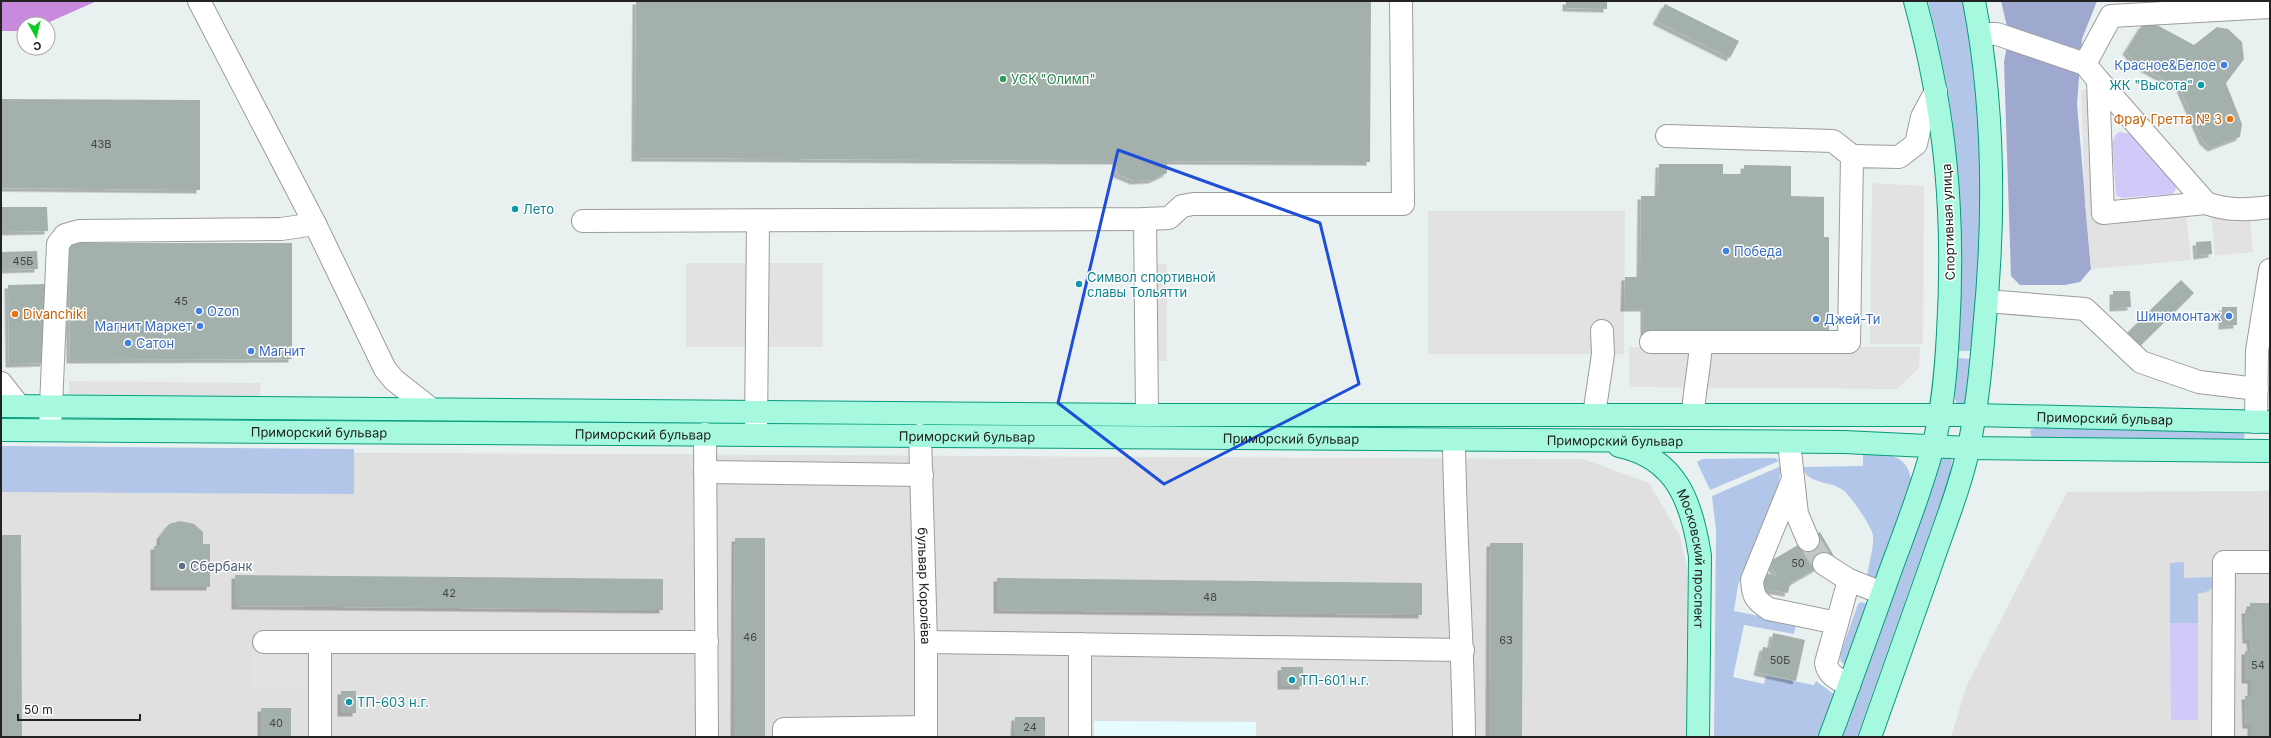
<svg xmlns="http://www.w3.org/2000/svg" width="2271" height="738" viewBox="0 0 2271 738" font-family="Inter,sans-serif">
<style>
.residential{fill:#dfe0df}
.education{fill:#e5fbfe}
.grass{fill:#b1c6e9}
.forest{fill:#9fa8cf}
.park{fill:#d2c9f8}
.pitch{fill:#c78add}
.parking{fill:#e2e2e2}
.building{fill:#a4b0ab;filter:url(#shadow)}
.lines{fill:none;stroke-linecap:round;stroke-linejoin:round}
.minor-tunnel{stroke:#c1c8c7;stroke-width:22;stroke-dasharray:22 11;stroke-linecap:butt}
.minor-casing{stroke:#9c9c9c;stroke-width:24}
.major-casing{stroke:#059b7b;stroke-width:24}
.minor{stroke:#fff;stroke-width:22}
.major{stroke:#a6f9df;stroke-width:22}
.marked{fill:none;stroke:#1d4ed8;stroke-width:3;stroke-linejoin:round}
.shop-dot{fill:#3f7fe0;stroke:#fff;stroke-width:1.5}
.leisure-dot{fill:#2e9e5b;stroke:#fff;stroke-width:1.5}
.culture-dot{fill:#0f9aa8;stroke:#fff;stroke-width:1.5}
.food-dot{fill:#e8710a;stroke:#fff;stroke-width:1.5}
.service-dot{fill:#5c6f8a;stroke:#fff;stroke-width:1.5}
.labels{text-anchor:middle;stroke-width:3;stroke-linejoin:round;paint-order:stroke}
.number-label{font-size:11px;fill:#424644}
.shop-label{font-size:13px;fill:#366cbe;stroke:#fff;text-anchor:start}
.leisure-label{font-size:13px;fill:#27864d;stroke:#fff;text-anchor:start}
.culture-label{font-size:13px;fill:#0d838f;stroke:#fff;text-anchor:start}
.food-label{font-size:13px;fill:#c56008;stroke:#fff;text-anchor:end}
.street-label{font-size:13px;fill:#222;stroke:#fff}
.service-label{font-size:13px;fill:#4e5e75;stroke:#fff;text-anchor:start}
</style>
<defs>
<filter id="shadow"><feDropShadow dx="-3.5" dy="3.5" stdDeviation="0" flood-color="#0004"/></filter>
</defs>
<rect width="100%" height="100%" fill="#e9f1f0"/>
<g class="residential">
<path d="M1 451 1583 459 1649 483 1680 536 1687 569 1686 737H1Z"/>
<path d="M2270 491V737H1951L1967 685 2067 492Z"/>
</g>
<path class="education" d="M1094 721 1256 722V737H1094Z"/>
<g class="grass">
<path d="M1928 1H1963C1988 117 1980 234 1974 351H1957C1958 282 1962 212 1955 144 1950 95 1940 48 1928 1Z"/>
<path d="M1957 358 1973 359 1966 401 1963 405H1957L1953 393Z"/>
<path d="M2037 427 2243 432 2245 436 2242 441 2032 439 2030 431Z"/>
<path d="M1 446 354 449V494L1 492Z"/>
<path d="M1863 454C1890 453 1911 455 1912 488L1878 581 1867 578C1868 564 1874 550 1873 536 1873 528 1850 495 1843 490 1832 481 1805 484 1803 467L1863 466Z"/>
<path d="M1944 457 1950 458 1952 461 1950 475 1857 737H1840L1938 463Z"/>
<path d="M1775 458 1779 461 1710 490 1697 462 1702 459Z"/>
<path d="M1781 466 1778 488 1738 585 1734 611 1796 623 1794 634 1744 625 1733 677 1764 684 1766 676 1814 685 1816 681 1838 697 1824 737H1714L1716 531 1712 496Z"/>
<path d="M2184 562V578L2218 577C2214 588 2210 592 2198 594V623H2170V563Z"/>
<path d="M1861 602 1868 604 1846 665 1841 662 1840 655 1858 604Z"/>
</g>
<path class="forest" d="M2001 1H2097L2082 39 2077 104 2091 269 2080 282 2065 285H2020L2011 276 2004 62 2009 35Z"/>
<g class="park">
<path d="M2120 132 2132 134 2177 183 2175 191 2172 194 2121 198 2116 195 2112 142 2116 134Z"/>
<path d="M2170 623H2198V720H2171Z"/>
</g>
<path class="pitch" d="M1 1H97L45 24H24V31H1Z"/>
<g class="parking">
<path d="M2093 89 2098 202 2184 194 2191 260 2091 269 2085 204 2081 90Z"/>
<path d="M1872 183 1924 186 1923 344H1870Z"/>
<path d="M2249 205 2253 252 2215 256 2211 208Z"/>
<path d="M1428 211H1625L1624 354H1428Z"/>
<rect x="686" y="263" width="137" height="84"/>
<path d="M1134 264H1167V361H1135Z"/>
<path d="M1629 347H1920L1919 368 1897 389 1629 387Z"/>
<path d="M69 381 261 383 260 396 69 394Z"/>
<path d="M2198 593 2210 594 2211 737H2198Z"/>
<path d="M999 643 1070 644 1069 678H998Z"/>
<path d="M252 646 320 647 319 688 252 687Z"/>
</g>
<g class="building">
<path d="M636 1H1371L1370 162 1167 161V173L1152 180 1134 181 1117 174 1116 161 635 158Z"/>
<path d="M1566 1H1607V9L1566 8Z"/>
<path d="M1665 4 1739 41 1730 58 1656 21Z"/>
<path d="M2155 24 2194 45 2217 27 2228 29 2242 42 2244 59 2226 83 2242 124 2240 137 2211 148 2203 141 2180 88 2136 64 2126 51 2142 25Z"/>
<path d="M1 99 200 100V190L1 188Z"/>
<path d="M1659 164H1723V174H1744V165L1791 166V196L1824 197V237H1829V332H1644V308H1624L1625 277H1640L1641 196H1658Z"/>
<path d="M1 207H47L48 231 1 232Z"/>
<path d="M2211 241 2212 254 2197 256 2196 242Z"/>
<path d="M69 243H292V359L70 360Z"/>
<path d="M37 251 38 269 1 270V252Z"/>
<path d="M2181 280 2194 293 2138 348 2125 335Z"/>
<path d="M47 284 48 317 19 318 44 319V363L9 364 8 285Z"/>
<path d="M2113 291H2130L2131 307 2113 308Z"/>
<path d="M2222 307H2237V325L2222 326Z"/>
<path d="M180 521 194 524 203 532V544H210V587H154V546H160V536L169 524Z"/>
<path d="M1820 532 1835 558 1790 584 1788 593 1762 589 1765 573 1777 576 1769 562Z"/>
<path d="M1 535H21L22 737H1Z"/>
<path d="M735 538H765V737H734Z"/>
<path d="M1490 543H1523L1522 737H1489Z"/>
<path d="M235 575 663 579V610L235 606Z"/>
<path d="M997 578 1422 583V615L997 610Z"/>
<path d="M2250 603H2270V737H2251V725H2246L2245 696H2251V680H2245V651H2251L2250 640H2246L2245 610H2250Z"/>
<path d="M1773 633 1805 640 1796 681 1757 672 1763 647 1770 648Z"/>
<rect x="1281" y="667" width="22" height="19"/>
<rect x="341" y="691" width="15" height="22"/>
<rect x="261" y="708" width="30" height="29"/>
<path d="M1015 717H1045V737H1014Z"/>
</g>
<g class="lines">
<path class="minor-tunnel" d="M1808 540 1824 564"/>
<g class="minor-casing">
<g id="minor">
<path d="M199 1 315 224 385 369 394 380 431 409"/>
<path d="M1981 34H1997L2085 64 2098 80 2206 203C2227 211 2248 210 2270 207"/>
<path d="M2085 64 2111 16 2270 7"/>
<path d="M2098 80 2103 213 2206 203"/>
<path d="M1667 136 1833 141 1852 156"/>
<path d="M1145 219 1147 415"/>
<path d="M583 221 1145 219 1169 218 1182 206 1193 204H1403L1401 1"/>
<path d="M1987 301 2085 309 2141 362 2199 382 2257 389"/>
<path d="M1651 342H1849L1852 156 1899 157 1916 144 1922 117 1936 91"/>
<path d="M1 383 19 406"/>
<path d="M1594 415 1603 354 1602 331"/>
<path d="M1693 415C1694 390 1700 367 1701 342"/>
<path d="M2256 422 2257 351 2270 270"/>
<path d="M50 430 58 244 65 235 79 231 281 229 315 224"/>
<path d="M756 431 758 221"/>
<path d="M705 434 707 737"/>
<path id="s1" d="M920 435 926 642V737"/>
<path d="M1454 440C1455 539 1463 638 1464 737"/>
<path d="M1789 442 1797 514 1808 540"/>
<path d="M705 472 922 475"/>
<path d="M1793 479 1752 580C1753 596 1755 600 1769 609L1837 623"/>
<path d="M1824 564 1849 580 1882 593"/>
<path d="M1849 580 1826 663C1828 676 1839 679 1849 686"/>
<path d="M264 642H707"/>
<path d="M320 642V737"/>
<path d="M926 642 1463 650"/>
<path d="M784 737V729L926 727"/>
<path d="M1080 737V644"/>
<path d="M2223 737 2224 562H2270"/>
</g>
</g>
<g class="major-casing">
<g id="major">
<path id="s2" d="M1 406 1147 415H1974L2270 422"/>
<path id="s3" d="M1 430 1844 442 1969 448 2270 451"/>
<path id="s4" d="M1619 446C1677 458 1692 503 1700 556L1698 737"/>
<path d="M1830 737C1851 681 1871 625 1891 569 1906 528 1922 488 1933 446 1943 410 1946 370 1948 333 1955 216 1946 114 1915 1"/>
<path d="M1870 737C1891 679 1911 620 1932 562 1945 524 1961 485 1969 446 1977 408 1981 368 1984 330 1995 220 1995 109 1974 1"/>
</g>
</g>
<use href="#minor" class="minor"/>
<use href="#major" class="major"/>
</g>
<path class="marked" d="M1118 150 1320 223 1359 384 1164 484 1058 403Z"/>
<g class="shop-dot">
<circle cx="2224" cy="65" r="4"/>
<circle cx="1726" cy="251" r="4"/>
<circle cx="199" cy="311" r="4"/>
<circle cx="2229" cy="316" r="4"/>
<circle cx="1816" cy="319" r="4"/>
<circle cx="200" cy="326" r="4"/>
<circle cx="128" cy="343" r="4"/>
<circle cx="251" cy="351" r="4"/>
</g>
<circle class="leisure-dot" cx="1003" cy="79" r="4"/>
<g class="culture-dot">
<circle cx="2201" cy="85" r="4"/>
<circle cx="515" cy="209" r="4"/>
<circle cx="1079" cy="284" r="4"/>
<circle cx="1292" cy="680" r="4"/>
<circle cx="349" cy="702" r="4"/>
</g>
<g class="food-dot">
<circle cx="2230" cy="119" r="4"/>
<circle cx="15" cy="314" r="4"/>
</g>
<circle class="service-dot" cx="182" cy="566" r="4"/>
<g class="labels">
<g class="number-label">
<text x="101" y="148">43В</text>
<text x="23" y="265">45Б</text>
<text x="181" y="305">45</text>
<text x="1798" y="567">50</text>
<text x="449" y="597">42</text>
<text x="1210" y="601">48</text>
<text x="750" y="641">46</text>
<text x="1506" y="644">63</text>
<text x="1780" y="664">50Б</text>
<text x="2258" y="669">54</text>
<text x="276" y="727">40</text>
<text x="1030" y="731">24</text>
</g>
<g class="shop-label">
<text x="2216" y="70" text-anchor="end">Красное&amp;Белое</text>
<text x="1734" y="256">Победа</text>
<text x="207" y="316">Ozon</text>
<text x="2221" y="321" text-anchor="end">Шиномонтаж</text>
<text x="1824" y="324">Джей-Ти</text>
<text x="192" y="331" text-anchor="end">Магнит Маркет</text>
<text x="136" y="348">Сатон</text>
<text x="259" y="356">Магнит</text>
</g>
<g class="leisure-label">
<text x="1011" y="84">УСК "Олимп"</text>
</g>
<g class="culture-label">
<text x="2193" y="90" text-anchor="end">ЖК "Высота"</text>
<text x="523" y="214">Лето</text>
<text x="1087" y="282">Символ спортивной<tspan x="1087" dy="15">славы Тольятти</tspan></text>
<text x="1300" y="685">ТП-601 н.г.</text>
<text x="357" y="707">ТП-603 н.г.</text>
</g>
<g class="food-label">
<text x="2222" y="124">Фрау Гретта № 3</text>
<text x="23" y="319" text-anchor="start">Divanchiki</text>
</g>
<g class="street-label">
<text transform="translate(1948 222) rotate(-92)" y="5">Спортивная улица</text>
<text dy="5" stroke="none"><textPath href="#s2" startOffset="2104">Приморский бульвар</textPath></text>
<text dy="5" stroke="none"><textPath href="#s3" startOffset="318">Приморский бульвар</textPath></text>
<text dy="5" stroke="none"><textPath href="#s3" startOffset="642">Приморский бульвар</textPath></text>
<text dy="5" stroke="none"><textPath href="#s3" startOffset="966">Приморский бульвар</textPath></text>
<text dy="5" stroke="none"><textPath href="#s3" startOffset="1290">Приморский бульвар</textPath></text>
<text dy="5" stroke="none"><textPath href="#s3" startOffset="1614">Приморский бульвар</textPath></text>
<text dy="5" stroke="none"><textPath href="#s4" startOffset="149">Московский проспект</textPath></text>
<text dy="5" stroke="none"><textPath href="#s1" startOffset="151">бульвар Королёва</textPath></text>
</g>
<g class="service-label">
<text x="190" y="571">Сбербанк</text>
</g>
</g>
<rect width="2271" height="738" fill="none" stroke="#222222" stroke-width="4"/>
<g transform="translate(36 36) rotate(172)"><circle r="19" fill="#ffffff" stroke="#a7a7a7"/>
<path d="M0-3L7 15L0 10L-7 15Z" fill="#06cd1e"/>
<text y="-6" font-size="11" font-weight="bold" text-anchor="middle" fill="#222222">С</text>
</g>
<path d="M18 714v6h122v-6" fill="none" stroke="#222222" stroke-width="2"/>
<text x="24" y="714" font-size="12" fill="#222222" stroke="#ffffff" stroke-width="3" paint-order="stroke">50 m</text>
</svg>
